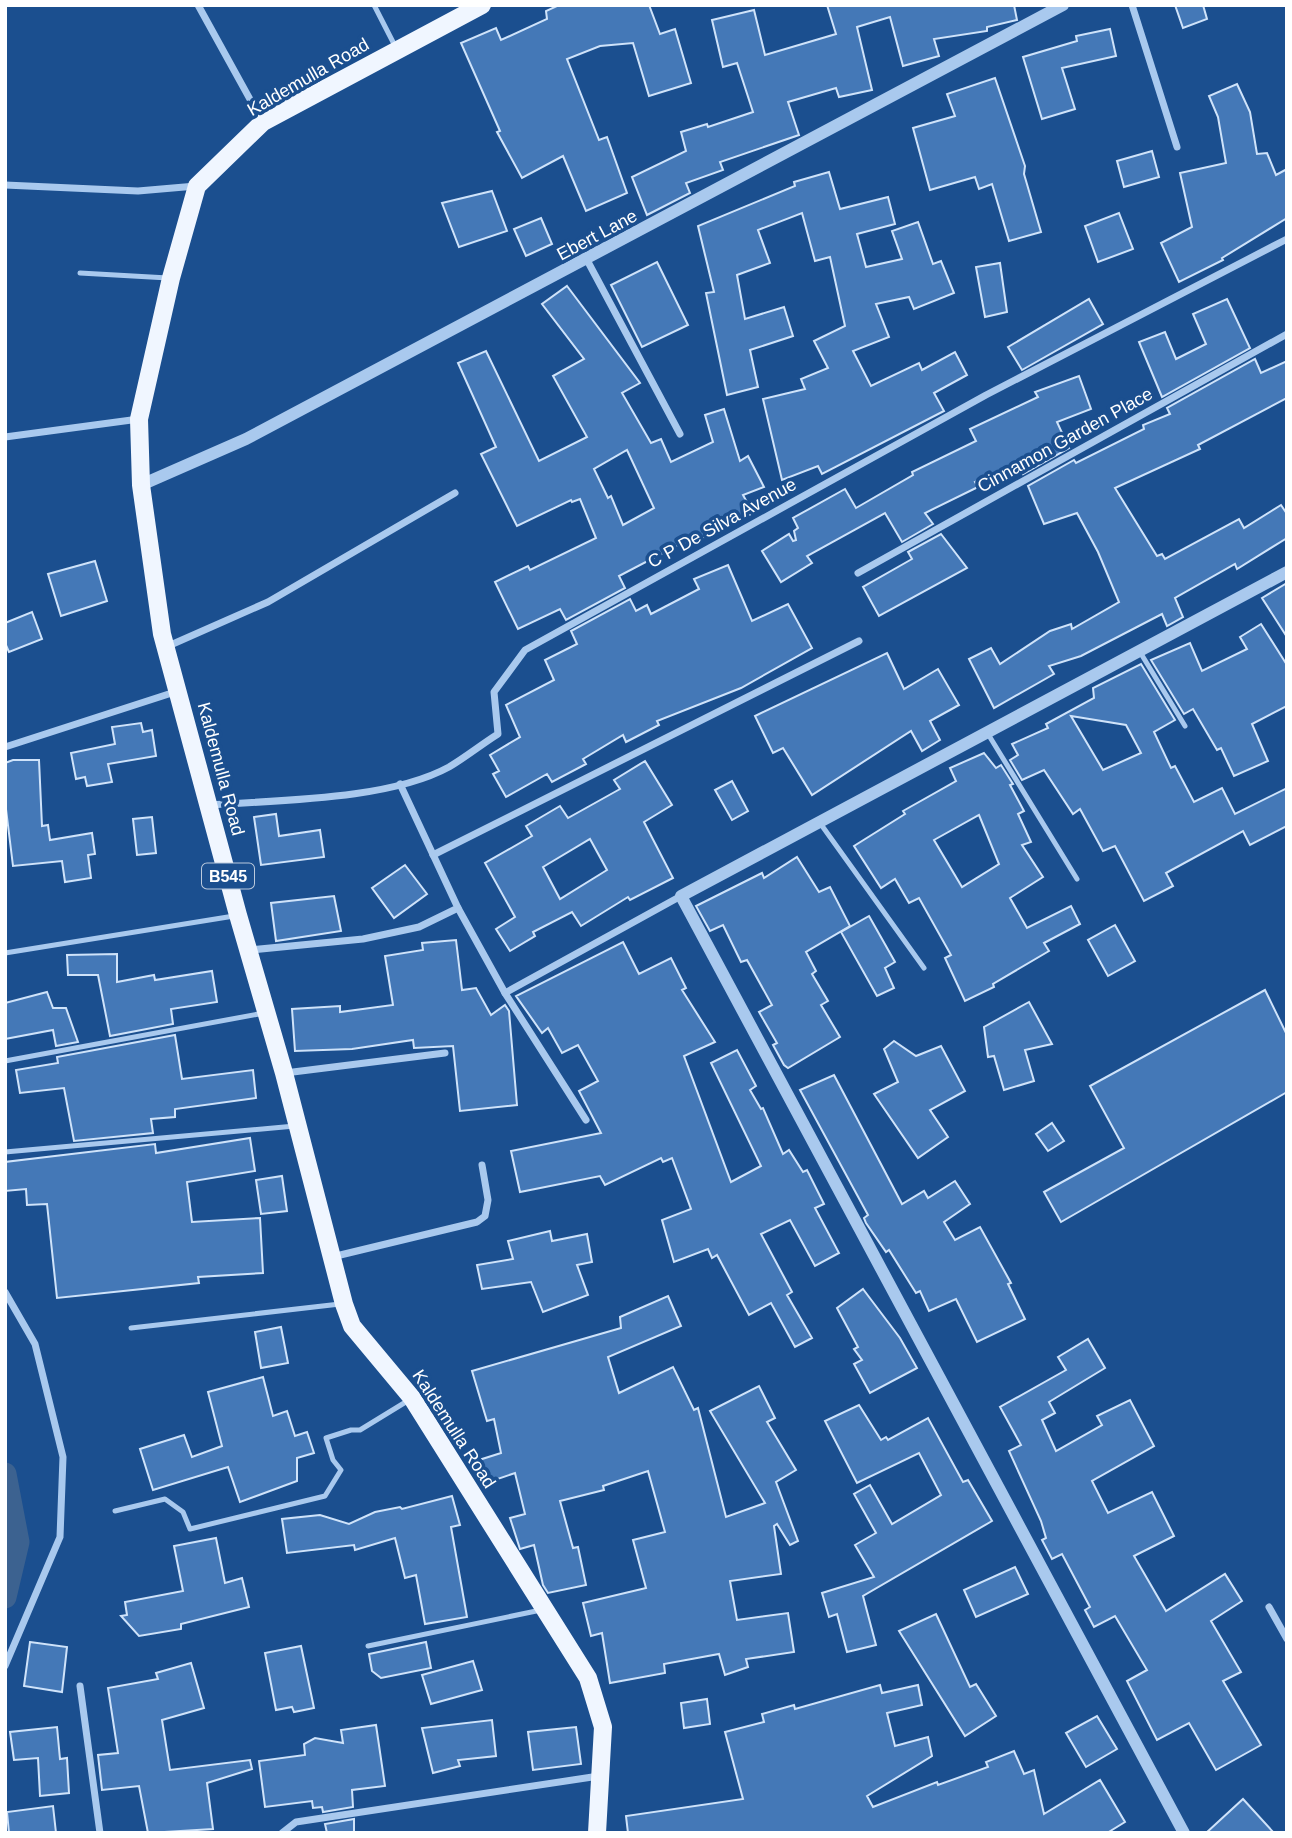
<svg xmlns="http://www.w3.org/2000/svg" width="1292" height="1838" viewBox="0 0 1292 1838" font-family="Arial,sans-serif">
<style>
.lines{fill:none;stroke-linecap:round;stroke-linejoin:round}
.canal{stroke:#3c6290;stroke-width:23}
.building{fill:#4478b7;stroke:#cfe3fa;stroke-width:2;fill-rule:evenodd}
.service{stroke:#a9c9ee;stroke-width:5}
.minor{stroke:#a9c9ee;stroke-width:7}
.tertiary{stroke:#a9c9ee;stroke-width:12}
.primary{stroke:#f0f6ff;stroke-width:18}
.labels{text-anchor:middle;stroke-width:7;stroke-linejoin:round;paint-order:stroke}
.shield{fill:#1b4f8f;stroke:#bbcadd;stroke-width:2}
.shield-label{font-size:16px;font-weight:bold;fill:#fff}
.street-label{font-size:18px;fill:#fff;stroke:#1b4f8f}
</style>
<rect width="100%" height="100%" fill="#1b4f8f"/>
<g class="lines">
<path class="canal" d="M5 1474 18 1542 5 1597"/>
</g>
<g class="building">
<path d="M559 5H649L660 34 675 29 691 83 649 96 633 43 600 46 567 59 599 140 607 137 627 193 586 211 563 156 522 178 497 132 500 131 461 43 496 28 501 40 547 19 546 11Z"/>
<path d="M827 5H1014L1017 20 987 27V31L934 39 939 56 903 66 890 17 857 27 872 90 839 97 836 88 788 102 799 135 720 162 723 170 686 183 690 193 647 215 632 177 686 151 681 132 707 124 708 127 753 112 737 63 723 67 712 20 754 10 765 55 836 34Z"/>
<path d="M1175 5H1203L1207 19 1183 28Z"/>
<path d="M1110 29 1116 56 1062 68 1075 109 1042 119 1023 57 1077 41 1076 36Z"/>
<path d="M995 78 1025 166 1024 174 1041 232 1009 241 992 184 979 189 975 177 930 190 913 128 955 116 947 94Z"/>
<path d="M1237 84 1250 112 1257 154 1267 153 1276 175 1287 169V218L1222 258 1223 260 1179 282 1161 243 1192 227 1180 173 1226 163 1218 117 1209 96Z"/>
<path d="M1152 151 1159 177 1124 187 1117 161Z"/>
<path d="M829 172 840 209 888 197 895 224 857 234 866 267 902 259 892 231 918 222 933 264 941 261 954 293 914 309 909 297 876 304 889 337 853 351 871 386 919 363 922 370 955 352 967 375 934 393 944 411 822 474 818 466 782 480 763 399 805 389 801 379 828 368 814 341 845 326 830 257 815 261 802 213 758 230 770 263 737 275 745 319 784 307 793 336 750 350 758 387 727 395 706 293 714 292 698 226 795 186 794 182Z"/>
<path d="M492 191 507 231 459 247 442 203Z"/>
<path d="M1119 213 1133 249 1098 262 1085 226Z"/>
<path d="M541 218 552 244 526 256 514 229Z"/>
<path d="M657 262 688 325 642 347 611 285Z"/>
<path d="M1000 263 1007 312 985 317 976 267Z"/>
<path d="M567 286 640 383 622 393 651 443 661 439 671 462 713 442 705 415 724 409 740 461 748 456 764 487 743 495 753 513 682 548 680 544 619 576 625 588 566 620 560 609 518 629 495 582 528 566 530 570 596 538 580 499 572 502 571 500 517 526 481 454 496 447 458 363 486 351 539 461 587 437 553 376 584 359 542 304ZM627 450 654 508 623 525 611 496 608 498 594 469Z"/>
<path d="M1089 299 1103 324 1022 370 1008 347Z"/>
<path d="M1227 299 1250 348 1162 397 1139 342 1165 332 1176 359 1206 344 1193 314Z"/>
<path d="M1255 359 1261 373 1287 361V398L1198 445 1200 449 1115 488 1157 556 1162 554 1165 559 1239 519 1244 528 1281 505 1287 514V538L1237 569 1235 564 1175 598 1183 617 1167 626 1162 614 1081 656 1049 666 1054 674 994 708 969 659 991 648 1000 664 1050 631 1071 624 1072 629 1119 602 1098 552 1077 513 1044 524 1028 486 1074 460 1076 463 1144 429 1143 425 1170 414 1167 408Z"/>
<path d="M1079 376 1091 409 1057 422 1069 448 1023 474 1017 462 975 482 978 487 925 513 933 524 902 542 885 513 807 556 812 563 781 582 762 551 789 534 793 541 796 540 794 531 798 528 793 518 845 489 856 508 913 475 912 472 976 441 970 429 1038 397 1035 392Z"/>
<path d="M941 534 967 568 879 616 863 587 912 559 908 552Z"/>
<path d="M95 561 107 601 61 616 48 574Z"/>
<path d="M728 565 752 621 788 604 812 648 741 688 657 721 659 725 626 742 623 735 583 759 586 764 552 782 547 774 506 797 493 774 499 771 490 755 520 737 506 705 554 680 545 660 577 644 571 631 630 599 636 611 647 605 651 614 699 589 694 579Z"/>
<path d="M1287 583V637L1262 598Z"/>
<path d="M32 612 42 639 9 652 5 643V623Z"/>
<path d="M1261 624 1287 665V706L1252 724 1268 761 1234 776 1221 748 1217 750 1193 709 1184 714 1151 660 1190 643 1202 671 1247 649 1240 637Z"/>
<path d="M887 653 904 689 938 669 959 705 930 721 940 740 922 751 911 731 812 795 783 748 773 753 755 716Z"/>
<path d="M1141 664 1175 720 1154 732 1171 768 1175 766 1194 802 1222 788 1235 814 1287 788V826L1250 845 1243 831 1166 873 1173 886 1144 901 1115 846 1103 851 1080 809 1073 814 1044 770 1022 780 1010 760 1018 755 1012 744 1048 728 1046 724 1094 698 1093 688ZM1071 716 1126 725 1141 753 1103 770Z"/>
<path d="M141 723 143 732 152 730 156 756 108 764 112 782 87 786 85 777 76 779 71 753 115 744 112 727Z"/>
<path d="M984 753 996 768 1001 765 1013 784 1010 785 1024 811 1018 814 1031 842 1022 845 1043 877 1010 898 1027 928 1071 906 1080 924 1044 943 1049 951 993 984 994 987 965 1001 945 958 951 955 919 898 909 903 895 879 881 888 854 846 905 814 903 811 956 781 950 768ZM979 815 999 864 962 887 934 840Z"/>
<path d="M13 760H39L42 826 48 825 50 840 92 833 95 854 88 855 91 878 65 882 62 861 13 866 5 801V763Z"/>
<path d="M645 761 672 805 644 822 673 878 630 900 628 897 581 926 572 912 533 932 535 936 510 951 496 929 515 917 485 863 532 836 526 826 560 806 568 818 620 789 614 780ZM590 839 607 870 560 899 543 867Z"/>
<path d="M732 781 748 811 732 820 715 790Z"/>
<path d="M276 814 279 836 320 830 324 857 261 865 254 817Z"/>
<path d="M152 817 156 853 137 855 133 819Z"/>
<path d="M797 857 819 892 830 887 850 926 806 952 816 971 812 974 828 1001 821 1005 840 1037 788 1068 784 1065 773 1045 777 1043 759 1012 772 1005 747 960 741 962 723 925 710 931 696 906 762 873 764 878Z"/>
<path d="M405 865 427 894 394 918 372 888Z"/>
<path d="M334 896 341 931 276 941 271 903Z"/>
<path d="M869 916 895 962 885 968 894 988 877 996 841 932Z"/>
<path d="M1115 925 1135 961 1108 976 1088 940Z"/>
<path d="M456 940 462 990 476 988 491 1015 505 1005 509 1011 517 1105 460 1111 453 1046 414 1048 413 1040 352 1049 295 1051 292 1009 340 1006V1012L393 1005 385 956 423 950 422 943Z"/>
<path d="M623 942 639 974 671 958 686 988 682 990 715 1042 684 1056 731 1182 761 1166 711 1063 737 1050 756 1086 750 1090 761 1109 763 1108 783 1154 789 1150 803 1172 807 1170 824 1204 815 1208 839 1253 815 1266 790 1220 761 1234 792 1292 787 1295 812 1338 795 1347 771 1303 749 1315 717 1255 712 1258 708 1249 674 1262 662 1220 691 1209 672 1158 663 1162 661 1158 605 1185 600 1176 520 1192 511 1151 601 1133 579 1091 598 1081 578 1045 562 1053 548 1028 542 1033 516 996Z"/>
<path d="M117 954V982L154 975 155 980 212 971 217 1002 171 1009 173 1024 110 1036 98 975H68L67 955Z"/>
<path d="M1265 990 1287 1035V1092L1061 1222 1044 1192 1124 1148 1090 1086Z"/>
<path d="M47 992 53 1008H66L78 1042 56 1046 53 1030 5 1039V1003Z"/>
<path d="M1029 1002 1052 1044 1025 1050 1034 1081 1004 1090 994 1056 988 1057 984 1027Z"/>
<path d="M175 1035 182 1079 253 1070 256 1098 175 1109V1117L151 1119 153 1133 74 1141 64 1088 20 1093 16 1070 58 1063 57 1057Z"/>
<path d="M894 1041 916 1056 941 1046 965 1091 930 1110 948 1137 918 1158 874 1094 898 1082 884 1049Z"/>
<path d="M834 1075 902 1204 924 1191 928 1198 955 1181 970 1204 944 1222 955 1240 980 1227 1011 1283 1008 1284 1025 1319 977 1342 956 1299 929 1311 920 1291 916 1293 889 1250 886 1252 866 1223 864 1218 868 1215 800 1090Z"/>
<path d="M1052 1123 1064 1141 1048 1151 1036 1134Z"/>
<path d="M250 1138 255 1171 187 1182 192 1222 260 1218 263 1273 198 1277 199 1283 57 1298 47 1204 27 1205 26 1189 5 1191V1162L155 1144 156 1153Z"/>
<path d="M282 1176 287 1211 261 1214 256 1180Z"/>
<path d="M550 1231 552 1241 587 1234 592 1262 577 1265 588 1295 543 1312 531 1282 482 1289 477 1265 513 1259 508 1241Z"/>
<path d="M863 1289 900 1338 917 1368 870 1393 854 1364 862 1360 854 1349 858 1347 837 1308Z"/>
<path d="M668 1296 681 1326 608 1357 619 1393 673 1367 694 1410 698 1408 726 1517 765 1503 710 1411 759 1386 775 1418 767 1422 796 1470 776 1482 798 1541 790 1545 777 1524 774 1526 781 1574 730 1581 737 1620 788 1613 794 1652 746 1659 748 1667 725 1675 719 1654 664 1664 665 1673 610 1683 602 1633 591 1636 583 1603 646 1588 633 1540 665 1532 648 1471 603 1486 604 1490 560 1501 573 1548 578 1547 586 1585 548 1593 543 1585 534 1545 520 1549 510 1518 525 1514 515 1473 486 1483 479 1460 501 1453 494 1419 487 1421 472 1371 621 1328 620 1317Z"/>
<path d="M281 1327 288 1363 261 1368 255 1332Z"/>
<path d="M1088 1339 1105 1368 1049 1402 1055 1413 1042 1420 1056 1451 1102 1425 1097 1416 1130 1400 1154 1446 1092 1481 1108 1513 1152 1492 1174 1536 1134 1556 1166 1611 1225 1574 1242 1601 1211 1621 1241 1672 1223 1681 1261 1745 1216 1770 1189 1723 1157 1740 1127 1681 1147 1670 1115 1616 1094 1627 1085 1610 1090 1607 1062 1554 1052 1559 1042 1540 1046 1538 1041 1521 1009 1451 1021 1445 1000 1407 1066 1370 1058 1357Z"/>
<path d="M263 1377 273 1416 287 1411 295 1436 307 1432 314 1453 297 1458V1481L240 1502 228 1467 153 1490 140 1449 184 1435 192 1457 222 1446 208 1392Z"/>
<path d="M859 1405 881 1440 886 1437 888 1440 928 1418 963 1482 968 1480 992 1521 863 1596 876 1645 847 1652 837 1614 829 1617 822 1593 874 1577 855 1545 876 1533 854 1494 870 1485 892 1524 941 1495 919 1453 857 1483 825 1421Z"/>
<path d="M452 1496 460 1525 451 1527 467 1617 425 1624 416 1575 405 1578 395 1538 355 1550 354 1545 287 1553 282 1519 320 1515 349 1524 375 1512 400 1507 402 1509Z"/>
<path d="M216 1538 225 1583 242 1578 249 1607 181 1624V1629L139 1636 121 1616 127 1615 125 1602 183 1591 174 1546Z"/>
<path d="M1015 1567 1028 1594 976 1617 964 1590Z"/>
<path d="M936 1614 970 1687 976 1684 996 1716 965 1736 899 1631Z"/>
<path d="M30 1642 67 1647 62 1692 24 1686Z"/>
<path d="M426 1642 431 1668 381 1678 372 1671 369 1654Z"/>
<path d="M301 1646 314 1708 294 1712 292 1707 276 1710 265 1653Z"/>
<path d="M473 1661 482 1690 431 1704 422 1675Z"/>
<path d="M191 1663 204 1708 162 1720 170 1770 250 1760 252 1769 207 1783 213 1829 148 1833 139 1786 102 1790 98 1755 118 1753 108 1688 158 1679 156 1673Z"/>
<path d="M880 1685 882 1693 918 1685 922 1705 887 1713 895 1746 928 1737 932 1756 867 1796 873 1807 937 1782 938 1785 988 1767 986 1762 1014 1751 1024 1774 1034 1770 1044 1814 1100 1780 1125 1822 1107 1833H628L626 1816 743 1799 725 1732 764 1722 762 1714 794 1705 795 1709Z"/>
<path d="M707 1699 710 1724 684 1728 681 1703Z"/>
<path d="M1097 1716 1117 1749 1086 1767 1066 1733Z"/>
<path d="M492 1720 496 1756 458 1760 460 1766 433 1773 422 1728Z"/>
<path d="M376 1725 385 1786 352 1790 353 1807 323 1812 322 1807 313 1808 312 1801 265 1807 259 1761 305 1755 304 1744 315 1738 343 1743 341 1730Z"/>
<path d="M57 1727 60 1759 67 1758 69 1793 40 1796 38 1758 14 1760 10 1732Z"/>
<path d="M576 1727 581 1764 533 1770 528 1732Z"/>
<path d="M1243 1799 1274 1833H1206Z"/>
<path d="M53 1806 56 1833H9L7 1812Z"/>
<path d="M354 1819V1833H327L325 1824Z"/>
</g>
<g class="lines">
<g class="service">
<path d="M374 5 395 46"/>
<path d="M80 273 168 278"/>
<path d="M1140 652 1185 726"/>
<path d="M988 734 1077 879"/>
<path d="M820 823 924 968"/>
<path d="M5 953 234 916"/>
<path d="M5 1061 264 1013"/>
<path d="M5 1152 295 1126"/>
<path d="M131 1328 340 1304"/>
<path d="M115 1511 165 1499 183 1512 190 1529 325 1496 341 1470 333 1460 326 1438 351 1430H360L409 1400"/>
<path d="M368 1646 541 1610"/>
</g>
<g class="minor">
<path d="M198 5 262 121"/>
<path d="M1132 5 1177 147"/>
<path d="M5 185 138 191 196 186"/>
<path d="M587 260 680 434"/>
<path d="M5 437 139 419"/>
<path d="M858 573 1287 334"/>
<path d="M166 647 268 602 455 493"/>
<path d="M5 747 178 691"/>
<path d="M210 805C279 800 389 800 449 767 466 757 482 744 498 734L494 692 525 650 986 395 1287 239"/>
<path d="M433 855 859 641"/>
<path d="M458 908 505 993 586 1120"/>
<path d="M250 950 363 939 419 927 458 908 400 784"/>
<path d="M505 993 681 896"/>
<path d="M285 1073 445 1053"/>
<path d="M332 1257 477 1222 485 1216 488 1200 482 1165"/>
<path d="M5 1292 35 1344 63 1457 60 1537 5 1666"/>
<path d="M1269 1607 1287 1639"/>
<path d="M80 1686 100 1833"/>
<path d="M282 1833 296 1822 599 1776"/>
</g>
<g class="tertiary">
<path d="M141 485 246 439 1063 5"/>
<path d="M1184 1833 681 896 1287 572"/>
</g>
<path class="primary" d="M482 5 263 122 197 186 171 278 139 419 141 485 162 634 238 915 284 1073 344 1304 352 1326 412 1398 588 1678 603 1727 597 1833"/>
</g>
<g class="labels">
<rect class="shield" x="202" y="863.5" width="52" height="25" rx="5"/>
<g class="shield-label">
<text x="228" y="882">B545</text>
</g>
<g class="street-label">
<text transform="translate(308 77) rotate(-30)" y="6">Kaldemulla Road</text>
<text transform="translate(597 235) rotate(-28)" y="6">Ebert Lane</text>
<text transform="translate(1065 440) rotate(-29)" y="6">Cinnamon Garden Place</text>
<text transform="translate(722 523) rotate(-29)" y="6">C P De Silva Avenue</text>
<text transform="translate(221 769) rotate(75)" y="6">Kaldemulla Road</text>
<text transform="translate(454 1429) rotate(57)" y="6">Kaldemulla Road</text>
</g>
</g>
<rect width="1292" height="1838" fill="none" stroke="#ffffff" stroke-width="14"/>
</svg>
